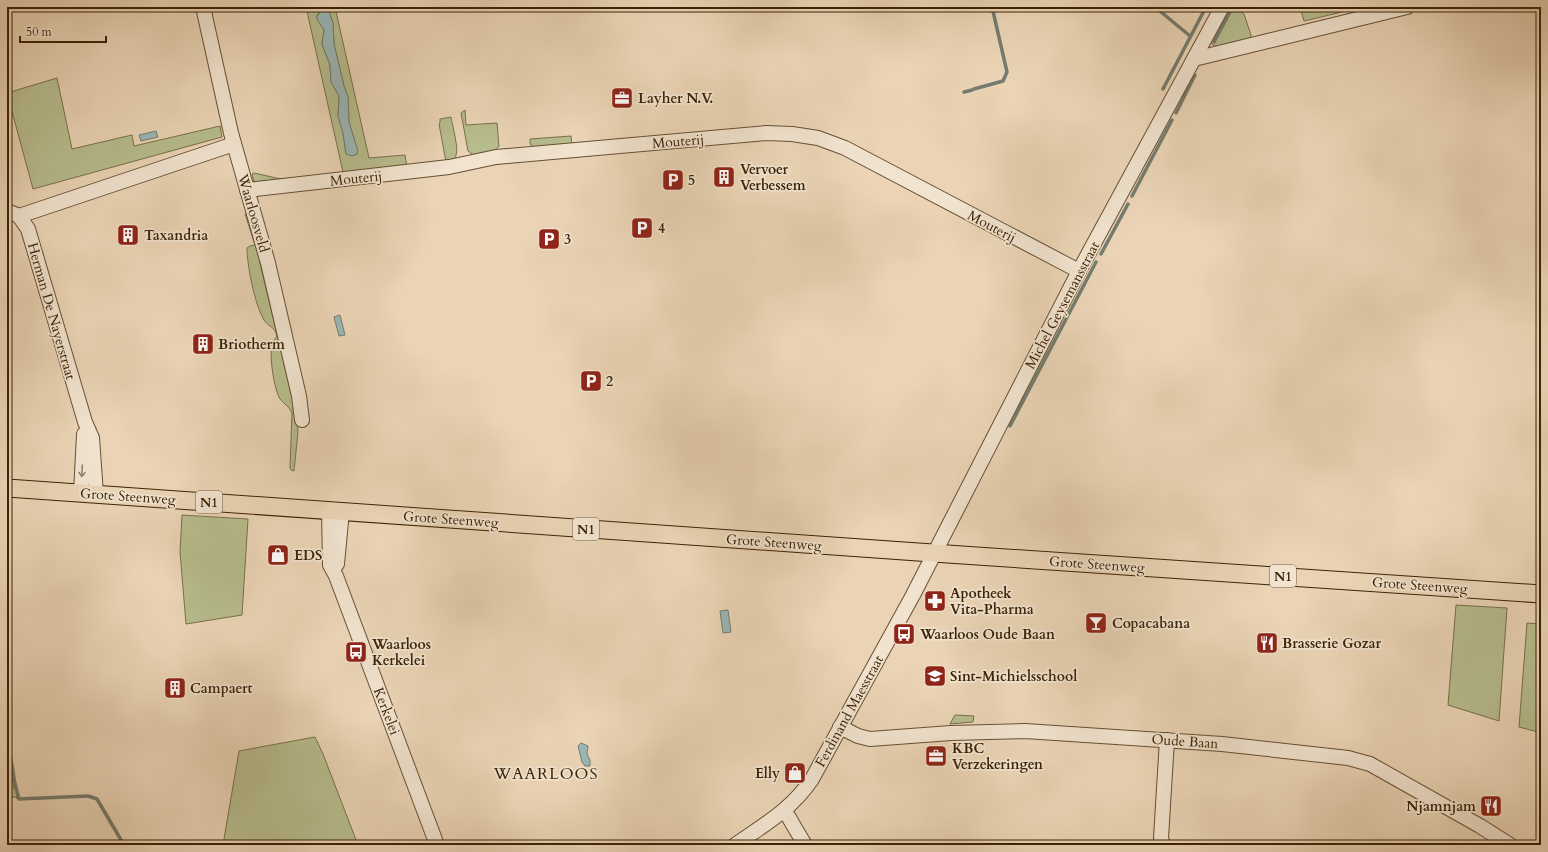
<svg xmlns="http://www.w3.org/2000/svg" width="1548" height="852" viewBox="0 0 1548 852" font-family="Cardo,serif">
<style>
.green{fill:#b7bc8d;stroke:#79704a;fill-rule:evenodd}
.water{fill:#9ab7b6;stroke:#747c70}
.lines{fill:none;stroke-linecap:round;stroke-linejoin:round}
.stream{stroke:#747c70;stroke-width:3.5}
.minor-casing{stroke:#674f32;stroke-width:16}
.major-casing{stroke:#3b2306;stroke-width:19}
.minor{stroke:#f1e3cf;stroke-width:14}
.major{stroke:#ead4b5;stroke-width:17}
.oneway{stroke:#96836a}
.labels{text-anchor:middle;stroke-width:3.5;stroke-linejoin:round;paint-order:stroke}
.shield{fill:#f1e3cf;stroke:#725d42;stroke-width:1}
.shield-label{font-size:13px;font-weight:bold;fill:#3b2306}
.poi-label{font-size:14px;font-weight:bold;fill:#3b2306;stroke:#f1e3cf;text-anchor:start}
.street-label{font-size:14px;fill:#3b2306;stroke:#f1e3cf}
.quarter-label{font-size:16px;letter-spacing:1px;fill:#3b2306;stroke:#f1e3cf}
</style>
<rect width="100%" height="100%" fill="#ead4b5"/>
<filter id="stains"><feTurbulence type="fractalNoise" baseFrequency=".005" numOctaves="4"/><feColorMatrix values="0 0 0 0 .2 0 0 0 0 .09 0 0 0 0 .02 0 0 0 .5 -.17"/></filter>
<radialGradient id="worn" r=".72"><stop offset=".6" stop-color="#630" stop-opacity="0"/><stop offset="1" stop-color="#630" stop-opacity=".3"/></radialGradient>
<g class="green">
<path d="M306 7H335L369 158 405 155 407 167 343 172ZM322 10 329 11 333 23 334 44 344 86 348 97 349 122 357 149V153L355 155 346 154 343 133 338 116 339 96 331 82 330 65 322 44 324 30 317 19V15Z"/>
<path d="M1228 7H1233L1244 14 1251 35V40C1239 44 1219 54 1210 42Z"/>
<path d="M1300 7H1363L1304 21Z"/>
<path d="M57 78 72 149 132 135 134 146 220 126 222 137 33 189 7 93Z"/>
<path d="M465 110 466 125 497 123 499 146 495 151 475 156 468 151 461 113Z"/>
<path d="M451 117C452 125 459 148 456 155 455 160 451 161 446 162L439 124 440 123V119Z"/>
<path d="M571 136 572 145 534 147 530 144V139Z"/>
<path d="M254 173 281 179 338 173 255 182H254L252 174Z"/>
<path d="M248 213 297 418 298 432 294 471 291 470 290 468 292 413C290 407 284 404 280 399 274 389 269 356 272 344 273 341 275 339 277 336 274 325 269 328 264 320 255 305 247 266 247 248L250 246 255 245 245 214Z"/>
<path d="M182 515 248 519 242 615 186 624 180 552Z"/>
<path d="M1456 605 1507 608 1499 721 1448 705Z"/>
<path d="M1527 623 1541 624V717L1538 732 1519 727Z"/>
<path d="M955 715 974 716 973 722 950 724Z"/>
<path d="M315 737 323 754 358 845H223L239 751Z"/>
<path d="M7 749 14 789H16L17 799 16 797 7 798Z"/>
</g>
<g class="water">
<path d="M322 10 329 11 333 23 334 44 344 86 348 97 349 122 358 151 357 154 352 156 346 154 343 133 338 116 339 96 331 82 330 65 322 44 324 30 317 19V16Z"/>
<path d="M156 131 158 137 141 141 139 135Z"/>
<path d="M340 315 345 335 339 336 334 317Z"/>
<path d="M728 610 731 632 723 633 720 611Z"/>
<path d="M581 743 588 746 587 754 590 760V766H585L582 762 578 746Z"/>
</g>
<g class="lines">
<g class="stream">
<path d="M1155 7 1190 36"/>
<path d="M1214 42 1232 8"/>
<path d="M974 89 1003 81 1007 72 992 7"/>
<path d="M1163 89 1206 7"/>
<path d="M964 92 972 90"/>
<path d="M1176 113 1195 75"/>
<path d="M1132 196 1172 120"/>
<path d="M1101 254 1128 204"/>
<path d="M1010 426 1096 262"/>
<path d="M7 736 15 784 19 799 88 796 97 799 124 845"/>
</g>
<g class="minor-casing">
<g id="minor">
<path d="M203 7 231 133 268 263 299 396 302 420"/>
<path d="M1194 59 1407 7"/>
<path d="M247 190 449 167 496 157 766 133 792 134 818 138 845 148 1079 271"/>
<path d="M7 211 19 216 28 229 85 422 92 438 96 494"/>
<path d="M19 216 234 144"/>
<path d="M81 493 84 434"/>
<path d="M329 510 330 565 336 576 437 845"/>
<path d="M337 564 342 511"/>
<path d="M840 727 858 736 870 739 951 733 1025 731 1222 744 1348 758 1370 764 1480 826 1510 845"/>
<path d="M785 811 805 845"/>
<path d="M735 845C765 824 791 810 812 779L913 595 1079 271 1222 7"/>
<path d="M1163 845 1161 838 1167 740"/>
</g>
</g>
<g class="major-casing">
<path id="major" d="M7 488 918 552 1541 594"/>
</g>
<use href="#minor" class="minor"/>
<use href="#major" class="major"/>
</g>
<defs><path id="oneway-shaft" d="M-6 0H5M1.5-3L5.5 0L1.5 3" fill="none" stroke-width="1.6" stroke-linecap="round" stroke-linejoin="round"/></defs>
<use class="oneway" href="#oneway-shaft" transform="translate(82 471) rotate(93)"/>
<defs>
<g id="office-square" transform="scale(1.15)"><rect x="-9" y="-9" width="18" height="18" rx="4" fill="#8f2418" stroke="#f1e3cf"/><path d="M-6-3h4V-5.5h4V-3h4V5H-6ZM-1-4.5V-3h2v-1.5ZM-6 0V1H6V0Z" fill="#fff"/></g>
<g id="building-square" transform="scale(1.15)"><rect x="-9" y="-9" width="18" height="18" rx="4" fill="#8f2418" stroke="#f1e3cf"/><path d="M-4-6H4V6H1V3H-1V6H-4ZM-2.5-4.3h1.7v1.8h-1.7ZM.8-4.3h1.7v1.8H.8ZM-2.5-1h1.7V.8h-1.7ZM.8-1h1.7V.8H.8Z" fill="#fff"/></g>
<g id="parking-square" transform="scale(1.15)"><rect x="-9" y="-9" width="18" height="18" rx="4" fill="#8f2418" stroke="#f1e3cf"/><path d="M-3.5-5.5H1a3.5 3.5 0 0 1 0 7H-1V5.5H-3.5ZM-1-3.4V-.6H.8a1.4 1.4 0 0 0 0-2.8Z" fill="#fff"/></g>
<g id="shop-square" transform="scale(1.15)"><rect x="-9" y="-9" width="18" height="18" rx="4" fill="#8f2418" stroke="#f1e3cf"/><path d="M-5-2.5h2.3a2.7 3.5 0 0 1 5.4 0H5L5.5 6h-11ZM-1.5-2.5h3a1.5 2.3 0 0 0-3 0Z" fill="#fff"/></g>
<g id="pharmacy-square" transform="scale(1.15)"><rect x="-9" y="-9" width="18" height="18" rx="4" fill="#8f2418" stroke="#f1e3cf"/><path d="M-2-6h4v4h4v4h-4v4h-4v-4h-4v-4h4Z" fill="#fff"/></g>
<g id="bar-square" transform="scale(1.15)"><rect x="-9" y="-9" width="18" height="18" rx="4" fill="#8f2418" stroke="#f1e3cf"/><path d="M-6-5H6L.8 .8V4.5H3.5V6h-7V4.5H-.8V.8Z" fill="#fff"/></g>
<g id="bus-square" transform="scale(1.15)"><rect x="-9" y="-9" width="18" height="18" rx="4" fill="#8f2418" stroke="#f1e3cf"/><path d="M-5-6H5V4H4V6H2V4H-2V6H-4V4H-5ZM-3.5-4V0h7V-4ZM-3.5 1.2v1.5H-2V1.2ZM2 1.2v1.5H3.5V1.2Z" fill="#fff"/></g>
<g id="restaurant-square" transform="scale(1.15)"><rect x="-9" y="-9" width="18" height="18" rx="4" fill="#8f2418" stroke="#f1e3cf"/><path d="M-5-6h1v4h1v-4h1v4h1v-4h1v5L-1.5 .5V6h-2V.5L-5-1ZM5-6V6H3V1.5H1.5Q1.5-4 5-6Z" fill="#fff"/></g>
<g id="school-square" transform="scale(1.15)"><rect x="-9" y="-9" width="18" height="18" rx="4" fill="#8f2418" stroke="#f1e3cf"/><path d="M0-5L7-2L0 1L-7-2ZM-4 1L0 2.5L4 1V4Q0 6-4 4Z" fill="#fff"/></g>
</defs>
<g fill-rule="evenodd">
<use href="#office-square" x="622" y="98"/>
<use href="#building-square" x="724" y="177"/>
<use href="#parking-square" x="673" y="180"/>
<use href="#parking-square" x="642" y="228"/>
<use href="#building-square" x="128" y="235"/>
<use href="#parking-square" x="549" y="239"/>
<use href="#building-square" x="203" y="344"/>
<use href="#parking-square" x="591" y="381"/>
<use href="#shop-square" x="278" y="555"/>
<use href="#pharmacy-square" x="935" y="601"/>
<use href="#bar-square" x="1096" y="623"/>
<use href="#bus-square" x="904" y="634"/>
<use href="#restaurant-square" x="1267" y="643"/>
<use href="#bus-square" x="356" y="652"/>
<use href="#school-square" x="935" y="676"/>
<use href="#building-square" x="175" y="688"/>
<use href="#office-square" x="936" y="756"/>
<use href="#shop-square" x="795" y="773"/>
<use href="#restaurant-square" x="1491" y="806"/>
</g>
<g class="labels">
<g class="shield">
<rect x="196" y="491" width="26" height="22" rx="3"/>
<rect x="573" y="518" width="26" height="22" rx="3"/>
<rect x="1270" y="565" width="26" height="22" rx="3"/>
</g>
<g class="shield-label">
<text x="209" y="507">N1</text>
<text x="586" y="534">N1</text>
<text x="1283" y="581">N1</text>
</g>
<g class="poi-label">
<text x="638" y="103">Layher N.V.</text>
<text x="740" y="174">Vervoer<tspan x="740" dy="16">Verbessem</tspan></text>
<text x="688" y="185">5</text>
<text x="658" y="233">4</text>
<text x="144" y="240">Taxandria</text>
<text x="564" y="244">3</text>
<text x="218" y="349">Briotherm</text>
<text x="606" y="386">2</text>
<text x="294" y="560">EDS</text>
<text x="950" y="598">Apotheek<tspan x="950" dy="16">Vita-Pharma</tspan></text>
<text x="1112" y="628">Copacabana</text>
<text x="920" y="639">Waarloos Oude Baan</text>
<text x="1282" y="648">Brasserie Gozar</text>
<text x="372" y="649">Waarloos<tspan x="372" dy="16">Kerkelei</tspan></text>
<text x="950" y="681">Sint-Michielsschool</text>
<text x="190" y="693">Campaert</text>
<text x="952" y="753">KBC<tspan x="952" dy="16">Verzekeringen</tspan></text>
<text x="780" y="778" text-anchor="end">Elly</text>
<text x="1476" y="811" text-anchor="end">Njamnjam</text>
</g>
<g class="street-label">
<text transform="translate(678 141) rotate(-5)" y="5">Mouterij</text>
<text transform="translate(356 178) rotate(-6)" y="5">Mouterij</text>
<text transform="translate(254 213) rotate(74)" y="5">Waarloosveld</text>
<text transform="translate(992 226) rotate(28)" y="5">Mouterij</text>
<text transform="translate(1062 305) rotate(-62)" y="5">Michel Geysemansstraat</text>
<text transform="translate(52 311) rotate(74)" y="5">Herman De Nayerstraat</text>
<text transform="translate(128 496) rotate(4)" y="5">Grote Steenweg</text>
<text transform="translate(451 519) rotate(4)" y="5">Grote Steenweg</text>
<text transform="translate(774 542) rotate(4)" y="5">Grote Steenweg</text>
<text transform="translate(1097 564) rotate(4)" y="5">Grote Steenweg</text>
<text transform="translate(1420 585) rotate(4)" y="5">Grote Steenweg</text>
<text transform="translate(387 711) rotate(69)" y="5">Kerkelei</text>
<text transform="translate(849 711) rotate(-61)" y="5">Ferdinand Maesstraat</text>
<text transform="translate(1185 741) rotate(4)" y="5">Oude Baan</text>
</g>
<g class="quarter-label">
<text x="546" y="779">WAARLOOS</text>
</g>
</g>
<rect width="1548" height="852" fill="none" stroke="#ead4b5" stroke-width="24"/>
<rect x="8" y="8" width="1532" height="836" fill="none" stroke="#3b2306" stroke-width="2"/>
<rect x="12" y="12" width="1524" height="828" fill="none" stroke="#3b2306"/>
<path d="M20 36v6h86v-6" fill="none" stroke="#3b2306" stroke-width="2"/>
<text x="26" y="36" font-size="12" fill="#3b2306" stroke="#f1e3cf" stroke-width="3" paint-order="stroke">50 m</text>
<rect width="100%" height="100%" filter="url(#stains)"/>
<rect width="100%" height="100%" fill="url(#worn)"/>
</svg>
